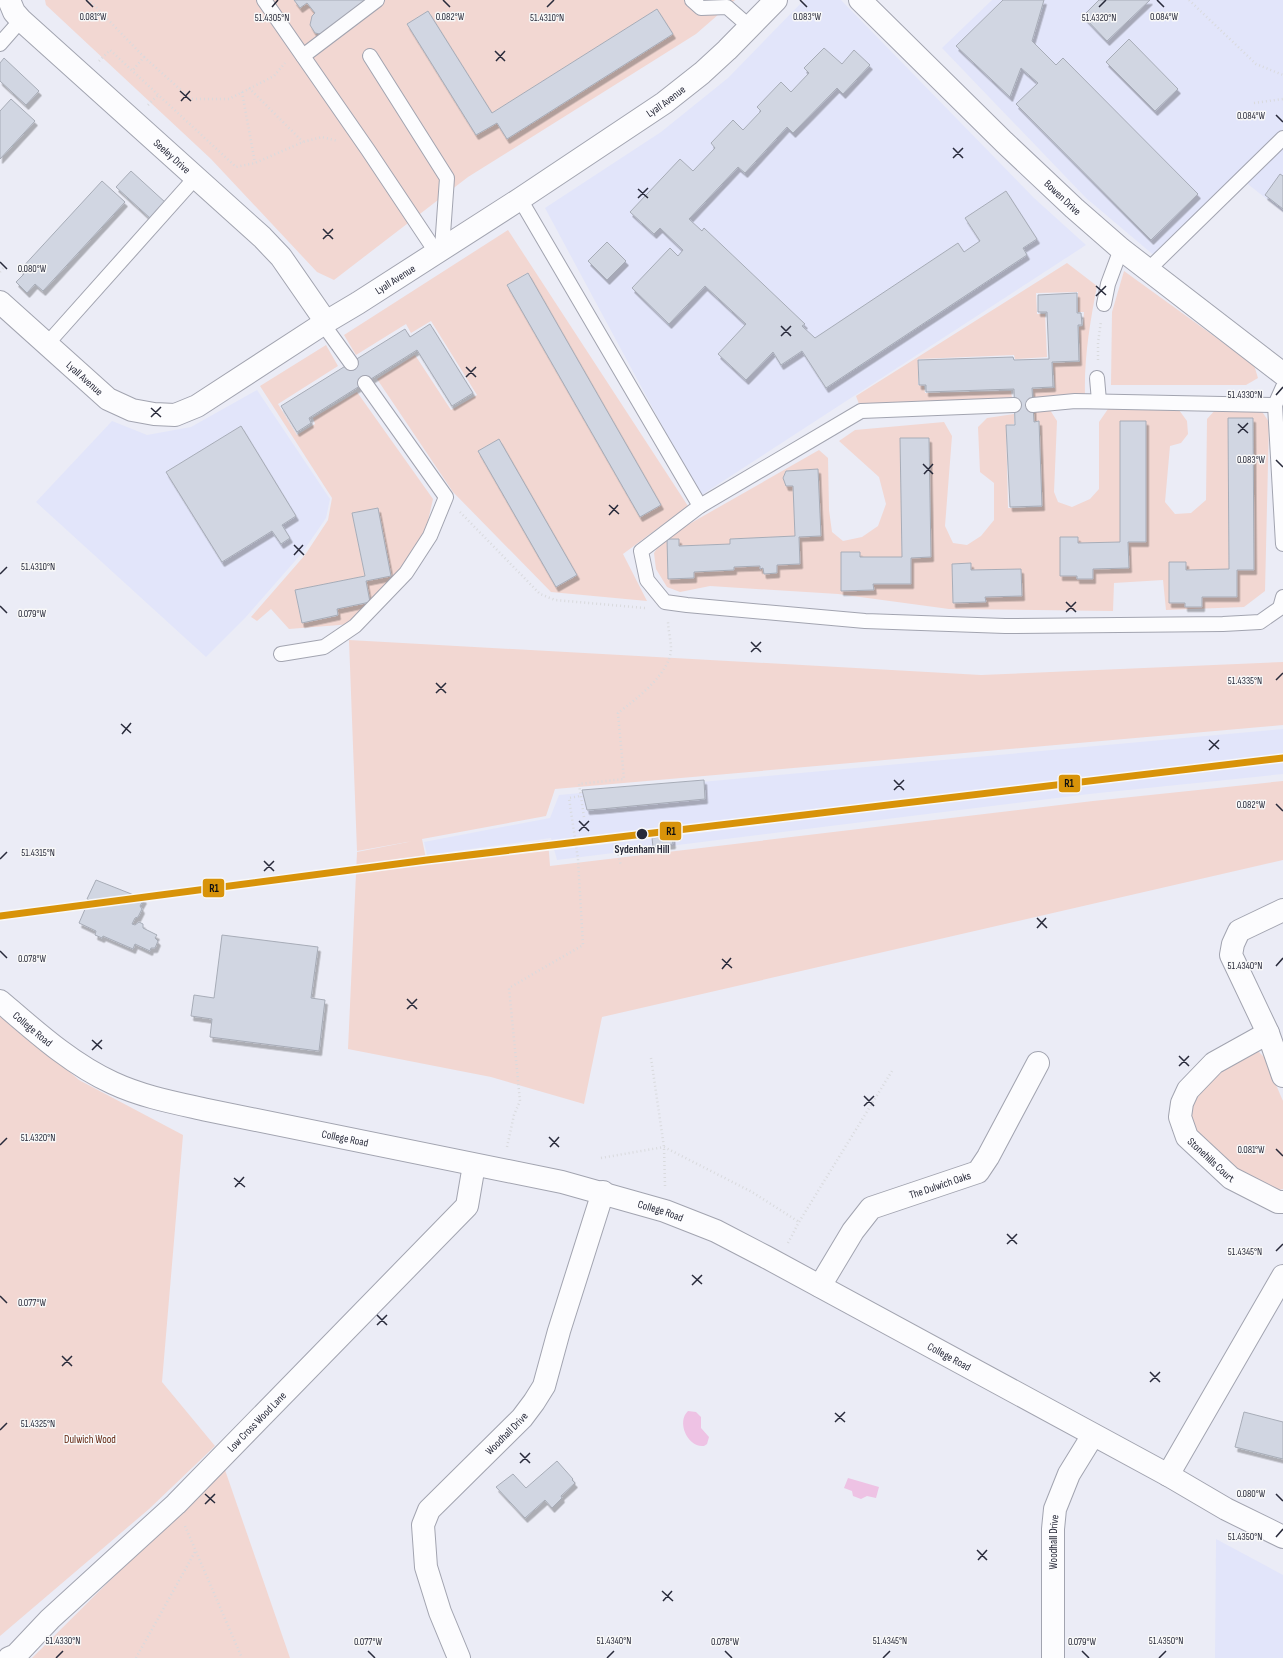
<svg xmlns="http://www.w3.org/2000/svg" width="1283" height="1658" viewBox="0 0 1283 1658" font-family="'Sofia Sans Condensed',sans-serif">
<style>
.built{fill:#e2e5fa}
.green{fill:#f2d7d2;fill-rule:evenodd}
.water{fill:#eec2e4}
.building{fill:#d1d6e2;stroke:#a7acb7;filter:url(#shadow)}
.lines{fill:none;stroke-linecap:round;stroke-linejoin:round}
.lane-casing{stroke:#a2a4b0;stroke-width:16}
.street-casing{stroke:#a2a4b0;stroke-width:24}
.secondary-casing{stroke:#a2a4b0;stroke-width:24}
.path{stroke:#d9dadd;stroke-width:2.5;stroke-dasharray:1 3;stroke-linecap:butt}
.lane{stroke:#fcfcfe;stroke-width:14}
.street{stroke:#fcfcfe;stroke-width:22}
.secondary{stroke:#fcfcfe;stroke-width:22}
.rail-1-casing{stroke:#f8f8f8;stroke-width:10}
.rail-1{stroke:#d89309;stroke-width:7}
.ticks{fill:none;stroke:#282a3a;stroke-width:1.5}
.stop-dot{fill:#282a3a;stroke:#f8f8f8;stroke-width:1.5}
.labels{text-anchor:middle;stroke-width:3;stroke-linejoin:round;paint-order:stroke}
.street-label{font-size:11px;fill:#282a3a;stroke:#f8f8f8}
.stop-label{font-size:11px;font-weight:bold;fill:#282a3a;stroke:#f8f8f8}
.park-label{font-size:11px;fill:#5f1f08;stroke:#f8f8f8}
.ticks-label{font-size:10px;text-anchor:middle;fill:#282a3a;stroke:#f8f8f8;stroke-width:3;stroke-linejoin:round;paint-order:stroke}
.line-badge{stroke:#f8f8f8;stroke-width:1.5}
.pale-badge-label{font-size:11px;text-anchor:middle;font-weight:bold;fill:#111}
</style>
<defs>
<filter id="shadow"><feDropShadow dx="2.5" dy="4.5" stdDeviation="0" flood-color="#0004"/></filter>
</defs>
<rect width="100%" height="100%" fill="#ebecf6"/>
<g class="built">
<path d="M804 0H841L1034 198 1086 245 700 496 545 208 661 132 728 78Z"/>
<path d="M992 0H1283V212L1244 181 1163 263 1086 198 942 48Z"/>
<path d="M257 390 330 499 326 518 302 553 245 618 206 657 36 502 112 421 147 435 191 427Z"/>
<path d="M1283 729V774L1089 794 557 860 551 838 427 855 424 842 550 818 559 795Z"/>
<path d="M1216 1539 1283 1575V1658H1215Z"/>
</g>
<g class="green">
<path d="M45 0H294L307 3 315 13 312 16 368 0H735L696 34 468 177 334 280 317 272 211 159 46 5ZM657 9 673 34 507 139 497 123 476 135 407 24 428 11 492 113Z"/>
<path d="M508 230 688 506 623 554 647 601 551 592 453 492 377 379 415 355 451 410 477 395 431 321 411 333 406 324 356 355 344 335ZM527 273 660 505 640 517 507 285ZM499 439 556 586 478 451Z"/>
<path d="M1067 263 1097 286C1090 322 1084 358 1085 395L1034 399 1033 389 1055 388 1053 363 1080 362 1079 327 1083 326 1084 312H1078V292L1036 293 1037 314H1045L1047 357 1015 359 1014 355 918 359V385L924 386 925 393 1011 391 1012 398 859 404 856 396Z"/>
<path d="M1124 271 1254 365 1258 378 1246 385H1111L1112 312Z"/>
<path d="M326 345 338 366 278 404 297 435 315 424 313 418 357 392 433 499 425 534 402 571 352 624 289 629 271 609 257 621 251 617 305 555 328 520 332 498 260 386ZM378 508 391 576 366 581 370 603 337 609 338 616 302 623 295 590 365 576 352 513Z"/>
<path d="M1108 409 1179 410 1187 421 1188 434 1181 443 1170 446 1165 502 1175 514 1191 513 1206 500 1207 419 1216 409 1261 410 1269 422 1265 591 1244 607 1166 610 1163 580 1114 583 1113 611 949 609 838 594 710 586 680 592 667 587 656 569 654 553 663 539 819 450 828 458 829 510 832 532 843 541 862 537 878 526 886 504 879 477 839 441 855 430 944 422 952 436 945 526 953 543 967 545 981 536 994 520V483L980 472 978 427 987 418 1014 414V424L1006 425 1008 508 1042 507 1039 421H1034V411L1050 410 1057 421 1054 492 1058 502 1072 507 1090 499 1099 489V422ZM1228 418H1253L1254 570H1237V597H1202V607H1185V603H1169V562H1186V570L1229 569ZM1120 421H1145L1146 542H1128V568L1093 569V579H1077L1060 537H1077L1078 543 1120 542ZM929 438 931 557 911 558V583L873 584V590L841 591V552H860V557H902L900 439ZM818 469 799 537 800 564 777 565V573L764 574 763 568 760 569V566L734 567 733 570 694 572V578L669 579 667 539H679V546L730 544V539L795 536 793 486 783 478 786 471ZM970 563 971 570 1021 569 1022 596 985 597V602L953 603 952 564Z"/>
<path d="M349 640 981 675 1283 662V725L555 789 546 816 422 839 426 859 548 840 550 866 1093 801 1283 781V860L602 1017 584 1104 491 1077 348 1049 357 852 413 841 357 851Z"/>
<path d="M0 1012 79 1080 183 1135 162 1382 215 1446 149 1509 0 1636Z"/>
<path d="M1251 1052H1259L1264 1057 1283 1101V1189L1278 1190 1256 1184 1210 1149 1194 1127 1190 1111 1201 1090 1216 1074Z"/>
<path d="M224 1467 290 1658H32Z"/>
</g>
<g class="water">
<path d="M688 1411 696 1412 701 1417V1428L709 1437 707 1444 704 1446C688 1448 676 1422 688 1411Z"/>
<path d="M848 1478 879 1487 876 1498 867 1496 861 1499 853 1496 852 1491 844 1488Z"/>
</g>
<g class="building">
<path d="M294 0H368L330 27 325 35 315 33 310 25 312 16 315 13 307 3 300 8Z"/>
<path d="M1003 0H1044L1032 41 1056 65 1063 58 1198 194 1151 240 1016 104 1038 83 1021 68 1010 97 956 46Z"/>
<path d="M1099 0H1150L1107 41 1083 16Z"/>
<path d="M657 9 673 34 507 139 497 123 476 135 407 24 428 11 492 113Z"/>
<path d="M1129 39 1178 89 1155 111 1106 62Z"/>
<path d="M824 48 842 64 854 50 870 65 843 94 837 88 793 133 787 127 745 173 738 167 689 219 702 231 704 228 805 324 802 326 815 338 958 243 964 252 980 241 965 218 1006 191 1037 239 1023 248 1027 255 826 388 802 351 781 365 773 352 746 380 718 354 746 324 705 286 669 324 632 288 670 248 678 256 683 250 660 228 654 234 630 212 680 159 693 171 715 148 711 143 733 120 743 130 761 111 757 107 781 82 791 92 809 73 804 68Z"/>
<path d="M4 58 39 91 26 105 0 81V63Z"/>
<path d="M11 99 35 121 0 159V111Z"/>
<path d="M131 171 166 203 151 219 116 187Z"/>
<path d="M1280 174 1283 176V209L1265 195Z"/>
<path d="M102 181 125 202 43 291 35 284 27 293 16 282 24 274 20 270Z"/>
<path d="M607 242 626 261 607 280 588 261Z"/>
<path d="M528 273 661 505 640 517 507 285Z"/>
<path d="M1077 293V313H1081L1082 325H1078L1079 361 1052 362 1053 387 1032 388 1034 422 1039 421 1042 506 1010 507 1006 425H1015L1014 389 926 392V385H919L918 360 1013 357 1014 360 1049 359 1047 312H1038V295Z"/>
<path d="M430 324 473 393 452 406 417 350 309 418 311 423 297 432 281 406 405 329 410 337Z"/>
<path d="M1228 418H1253L1254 570H1237V597H1202V607H1185V603H1169V562H1186V570L1229 569Z"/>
<path d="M1120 421H1146V542H1128L1129 568 1093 569V579H1077V576H1060V537H1078V543L1120 542Z"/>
<path d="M241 426 296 516 282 525 290 538 281 544 272 531 222 562 166 472Z"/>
<path d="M900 438H929L931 557 911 558V584H873L874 590 841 591V552H860V557H902Z"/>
<path d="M499 439 577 575 556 587 478 451Z"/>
<path d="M818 469 821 536 799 537 800 564 777 565V573L764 574 763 568 760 569V566L734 567V570L694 572V578L668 579 667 539H679V546L730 544V539L795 536 793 486H786L783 478 786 471Z"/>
<path d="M378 508 391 576 366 581 370 602 337 609 338 615 302 623 295 590 365 576 352 513Z"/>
<path d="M971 563V570L1021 569 1022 596 985 597 986 602 953 603 952 564Z"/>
<path d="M704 780 705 799 601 809 587 810 582 790Z"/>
<path d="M672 836 673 844 653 847 652 838Z"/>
<path d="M96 880 144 899 140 906 142 909 138 917 135 918 132 924 135 925 139 922 143 924V928L157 935 155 938 158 941 155 948H151L150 951 135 944 133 949 103 936 102 938 95 935 96 931 79 923 89 900 87 899Z"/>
<path d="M222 935 318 947 311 998 325 1000 319 1051 210 1037 212 1019 191 1016 194 995 214 998Z"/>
<path d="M1244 1412 1283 1422V1459L1235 1447Z"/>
<path d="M557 1461 573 1479 572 1480 575 1483 561 1496 562 1498 552 1508 545 1500 525 1518 496 1487 513 1474 526 1488Z"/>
</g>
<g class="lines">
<g class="lane-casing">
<g id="lane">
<path d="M264 0 368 150 436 252"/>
<path d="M692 0 701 8 727 7 750 27"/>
<path d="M0 44 21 20"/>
<path d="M303 56 377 0"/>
<path d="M370 56 447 178 442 248"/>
<path d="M520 199 700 506"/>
<path d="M1148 270 1283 138"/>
<path d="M1104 304 1108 284 1121 249"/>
<path d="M323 324 351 363"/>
<path d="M47 344 196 177"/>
<path d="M1097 378 1099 401"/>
<path d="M1283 387 1275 405 1283 544"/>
<path d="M1014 405 861 411 700 506 641 551 647 580 665 602 687 605 865 621 1005 626 1223 624 1260 622 1280 608 1283 597"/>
<path d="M1033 405 1075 401 1275 405"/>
<path d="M281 654 324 647 355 626 406 573 430 536 446 497 365 383"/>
</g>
</g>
<g class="street-casing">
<g id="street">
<path id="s1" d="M9 0 14 12 21 20 262 237 281 257 326 322"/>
<path id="s2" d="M860 0 1004 142 1074 208 1121 249 1283 374"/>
<path id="s3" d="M0 302 108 399 132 410 154 414 175 415 197 406 326 322 358 303 520 199 664 103 702 73 727 50 776 0"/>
<path d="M1283 910 1239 931 1233 944 1231 955 1268 1033 1283 1076"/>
<path id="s4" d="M1268 1033 1214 1063 1188 1090 1182 1103 1180 1117 1187 1137 1231 1178 1278 1202H1283"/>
<path id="s5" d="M820 1286 853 1231 871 1208 978 1172 988 1157 1038 1063"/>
<path d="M1168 1475 1283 1276"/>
<path id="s6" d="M9 1658 16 1655 50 1619 176 1504 467 1206 474 1165"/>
<path id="s7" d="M459 1658 440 1612 426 1567 423 1525 429 1510 522 1418 534 1402 544 1386 559 1331 603 1192"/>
<path id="s8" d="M1053 1658V1529L1055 1509 1069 1474 1093 1435"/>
</g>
</g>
<g class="secondary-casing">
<g id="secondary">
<path id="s9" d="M0 1001C35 1031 71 1064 113 1083 143 1097 176 1103 207 1110L562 1182 665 1211 716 1231 766 1257 1168 1475 1226 1509 1283 1537"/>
</g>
</g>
<g class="path">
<path d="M87 0 93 4 144 57 133 70"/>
<path d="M1189 0 1256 64 1283 75"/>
<path d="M144 57 191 99H229L274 76 285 63"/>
<path d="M99 61 110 50 236 167 255 163 303 142 322 137 338 141"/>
<path d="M249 88 303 142"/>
<path d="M242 92 255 163"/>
<path d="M1254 103 1283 99"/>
<path d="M148 105 159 94"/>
<path d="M0 272 4 267"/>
<path d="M1098 360V343L1101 321"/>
<path d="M460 512 540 594 555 600 645 608"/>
<path d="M584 817 579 784 624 779 618 713C636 699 670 674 671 649 671 640 668 630 668 621"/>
<path d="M616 843 621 866"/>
<path d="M651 1058 664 1147 665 1186"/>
<path d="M507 1147 514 1115 520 1101 509 988 583 945 578 859 569 798 580 796"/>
<path d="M601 1158 664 1147 752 1192 799 1222"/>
<path d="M788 1243 799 1222 892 1071"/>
<path d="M185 1526 242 1658"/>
<path d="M136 1658 196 1550"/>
</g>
<use href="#lane" class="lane"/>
<use href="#street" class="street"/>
<use href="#secondary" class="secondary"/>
<g class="rail-1-casing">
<path id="rail-1" d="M0 916 427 860 1283 758"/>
</g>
<use href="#rail-1" class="rail-1"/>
</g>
<path class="ticks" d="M86 0 93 7M443 0 450 7M800 0 807 7M1157 0 1164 7M272 7 278 0M547 7 554 0M1099 7 1106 0M495 51 505 61M496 61 505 51M180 91 191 101M181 101 190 91M1276 115 1283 122M953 148 963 158M953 158 963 148M638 189 648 198M638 198 648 188M323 229 333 239M323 239 333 229M0 262 7 269M1096 286 1106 295M1096 296 1106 286M781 326 791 336M781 336 791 326M466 367 476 377M466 377 476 367M1276 395 1283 387M151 408 161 417M151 417 161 407M1238 424 1248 433M1238 433 1248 423M1276 460 1283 467M923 464 933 474M924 474 933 464M609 505 619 514M609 515 618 505M294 545 304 555M294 555 303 545M0 574 7 567M1066 602 1076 612M0 606 7 613M1066 612 1076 602M751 642 761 652M751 652 761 642M1276 680 1283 673M436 683 446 693M436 693 446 683M121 724 131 733M122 734 131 723M1209 740 1219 749M1209 750 1219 740M894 780 904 790M894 790 904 780M1276 804 1283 811M579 821 589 831M579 831 589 821M0 859 7 852M264 861 274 871M264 871 274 861M1037 918 1047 928M1037 928 1046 918M0 951 7 958M722 959 732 968M1276 966 1283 958M722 969 731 958M407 999 417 1009M407 1009 417 999M92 1040 102 1049M92 1050 102 1040M1179 1056 1189 1066M1179 1066 1189 1056M864 1096 874 1106M864 1106 874 1096M549 1137 559 1147M0 1145 7 1138M550 1147 559 1137M1276 1149 1283 1156M234 1178 245 1187M235 1187 244 1177M1007 1234 1017 1244M1007 1244 1017 1234M1276 1251 1283 1244M692 1275 702 1284M692 1285 702 1275M0 1296 7 1303M377 1315 387 1325M377 1325 387 1315M62 1356 72 1366M62 1366 72 1356M1150 1372 1160 1382M1150 1382 1160 1372M835 1413 845 1422M835 1422 845 1412M0 1430 7 1423M520 1453 530 1463M520 1463 530 1453M205 1494 215 1503M1276 1494 1283 1501M205 1504 215 1494M1276 1537 1283 1529M977 1550 987 1560M978 1560 987 1550M662 1591 673 1601M663 1601 672 1591M368 1651 375 1658M725 1651 732 1658M1082 1651 1089 1658M56 1658 63 1651M607 1658 614 1651M883 1658 890 1651M1159 1658 1166 1651"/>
<circle class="stop-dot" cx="642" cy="834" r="6"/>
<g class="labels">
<g class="street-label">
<text dy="4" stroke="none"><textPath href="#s3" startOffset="798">Lyall Avenue</textPath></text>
<text dy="4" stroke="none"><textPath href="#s1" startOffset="227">Seeley Drive</textPath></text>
<text dy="4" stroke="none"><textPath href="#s2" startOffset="283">Bowen Drive</textPath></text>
<text dy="4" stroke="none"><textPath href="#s3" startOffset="474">Lyall Avenue</textPath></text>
<text dy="4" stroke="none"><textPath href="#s3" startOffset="114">Lyall Avenue</textPath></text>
<text dy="4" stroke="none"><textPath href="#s9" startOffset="43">College Road</textPath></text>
<text dy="4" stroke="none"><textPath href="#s9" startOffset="379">College Road</textPath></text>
<text dy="4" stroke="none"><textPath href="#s4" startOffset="182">Stonehills Court</textPath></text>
<text dy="4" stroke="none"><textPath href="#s5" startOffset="166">The Dulwich Oaks</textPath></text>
<text dy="4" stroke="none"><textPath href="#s9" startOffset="703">College Road</textPath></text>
<text dy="4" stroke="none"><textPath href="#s9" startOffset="1027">College Road</textPath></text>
<text dy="4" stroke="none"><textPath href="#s6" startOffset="343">Low Cross Wood Lane</textPath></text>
<text dy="4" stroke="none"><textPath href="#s7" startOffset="264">Woodhall Drive</textPath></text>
<text dy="4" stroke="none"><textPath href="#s8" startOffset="116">Woodhall Drive</textPath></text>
</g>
<g class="stop-label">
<text x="642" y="853">Sydenham Hill</text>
</g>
<g class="park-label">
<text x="90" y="1443">Dulwich Wood</text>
</g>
</g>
<g class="ticks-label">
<text x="93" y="20">0.081°W</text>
<text x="450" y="20">0.082°W</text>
<text x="807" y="20">0.083°W</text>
<text x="1164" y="20">0.084°W</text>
<text x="272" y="21">51.4305°N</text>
<text x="547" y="21">51.4310°N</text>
<text x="1099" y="21">51.4320°N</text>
<text x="1251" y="119">0.084°W</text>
<text x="32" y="272">0.080°W</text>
<text x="1245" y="398">51.4330°N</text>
<text x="1251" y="463">0.083°W</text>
<text x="38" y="570">51.4310°N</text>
<text x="32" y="617">0.079°W</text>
<text x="1245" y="684">51.4335°N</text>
<text x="1251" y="808">0.082°W</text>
<text x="38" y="856">51.4315°N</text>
<text x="32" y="962">0.078°W</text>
<text x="1245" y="969">51.4340°N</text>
<text x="38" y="1141">51.4320°N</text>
<text x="1251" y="1153">0.081°W</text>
<text x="1245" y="1255">51.4345°N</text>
<text x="32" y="1306">0.077°W</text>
<text x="38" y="1427">51.4325°N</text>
<text x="1251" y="1497">0.080°W</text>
<text x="1245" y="1540">51.4350°N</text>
<text x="63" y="1644">51.4330°N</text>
<text x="614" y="1644">51.4340°N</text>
<text x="890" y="1644">51.4345°N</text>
<text x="1166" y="1644">51.4350°N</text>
<text x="368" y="1645">0.077°W</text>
<text x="725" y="1645">0.078°W</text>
<text x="1082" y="1645">0.079°W</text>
</g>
<g class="line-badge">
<rect x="1058" y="774" width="23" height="19" rx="4" fill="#d89309"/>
<rect x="659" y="821" width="23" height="20" rx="4" fill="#d89309"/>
<rect x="202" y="878" width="23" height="20" rx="4" fill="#d89309"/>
</g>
<g class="pale-badge-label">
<text x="1069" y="787">R1</text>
<text x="671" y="835">R1</text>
<text x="214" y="892">R1</text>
</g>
</svg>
